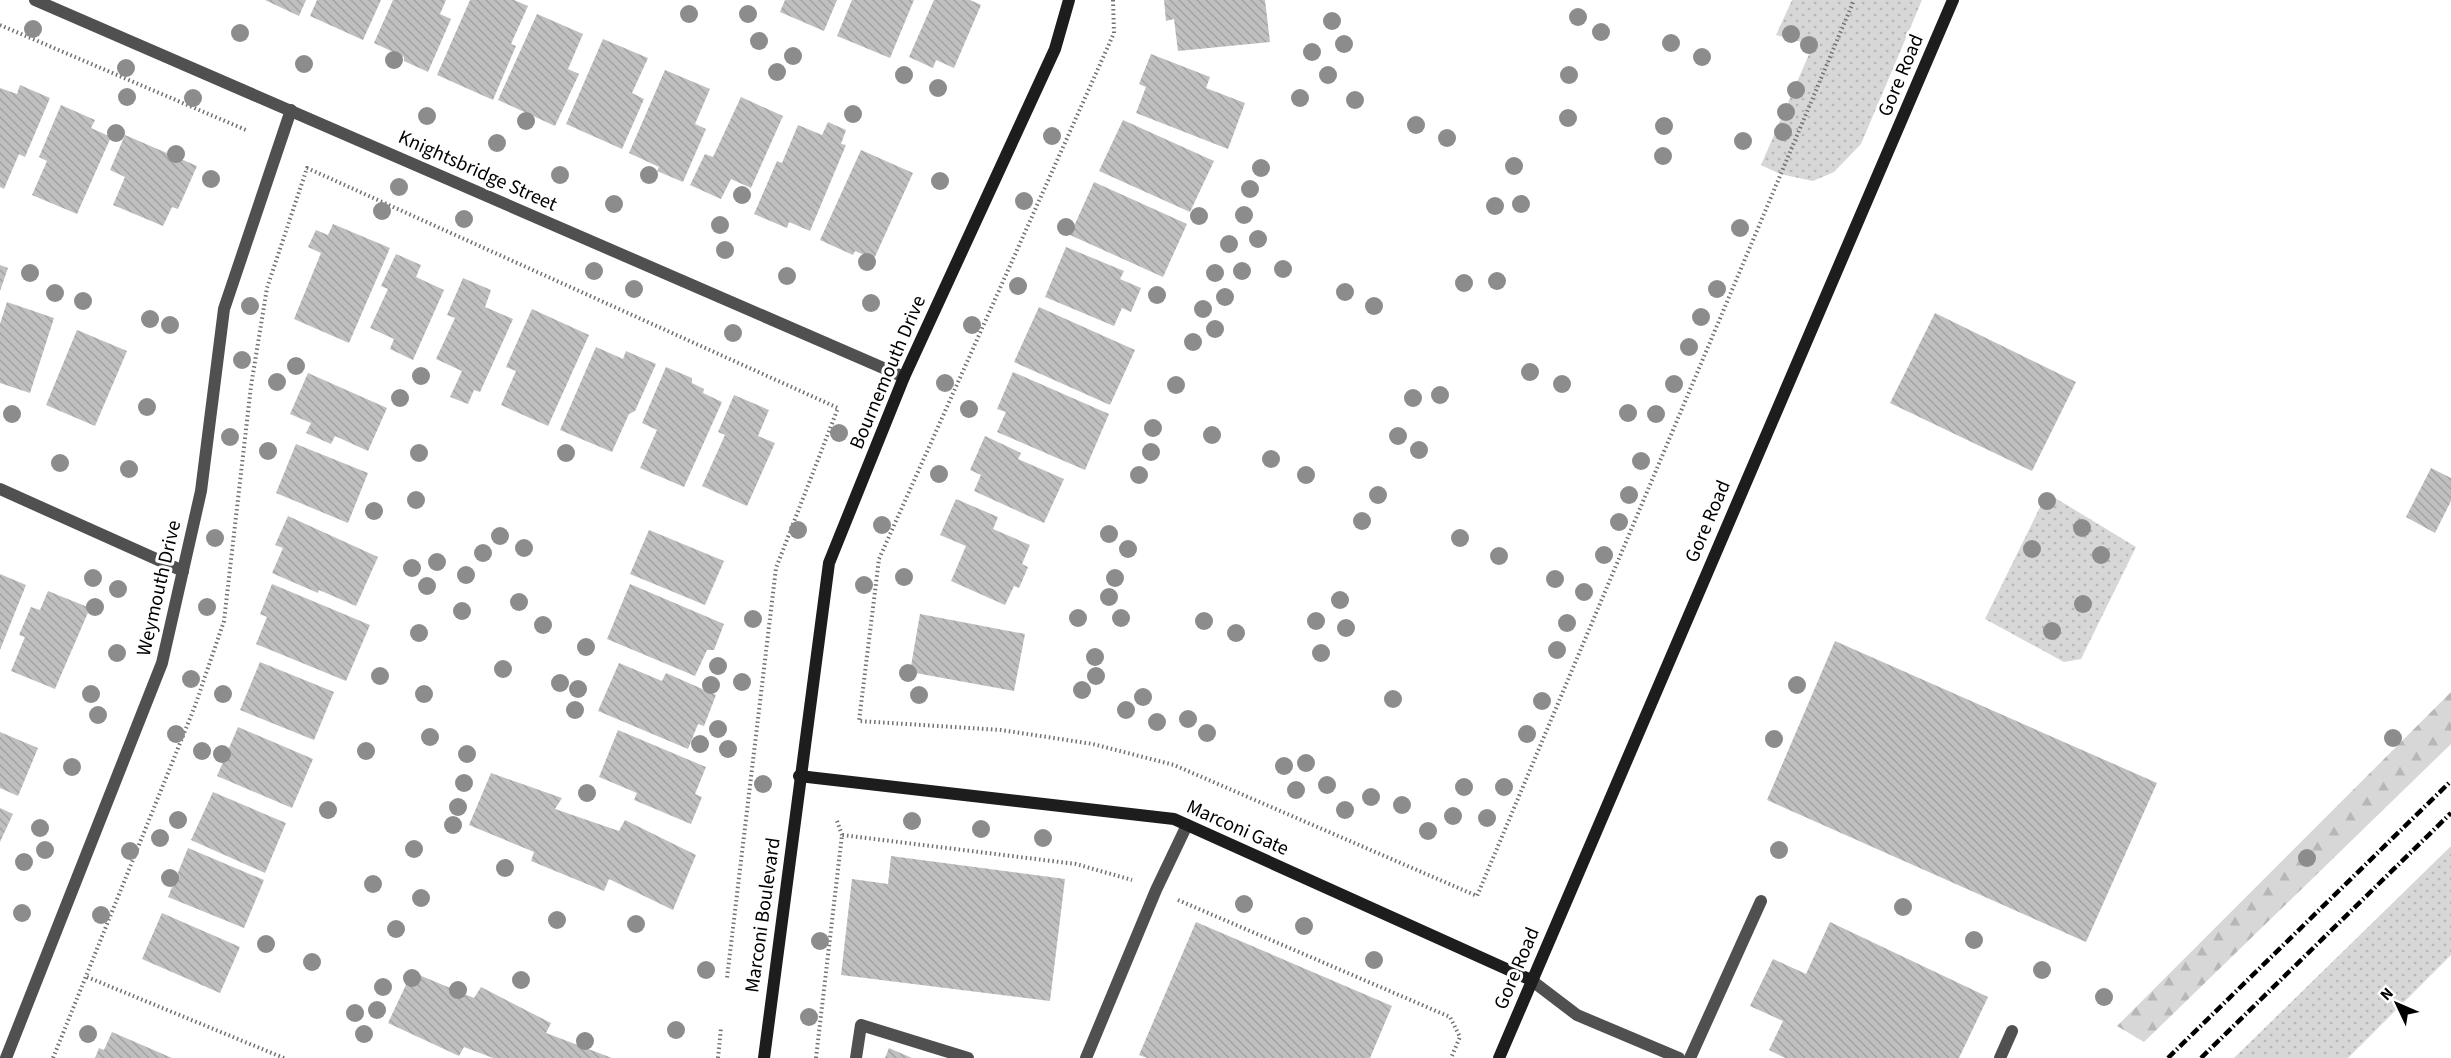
<svg xmlns="http://www.w3.org/2000/svg" width="2451" height="1058" viewBox="0 0 2451 1058" font-family="'Source Sans 3',sans-serif">
<style>
.grass{fill:url(#grass-dots)}
.forest{fill:url(#forest-firs)}
.building{fill:url(#building-back-hatch)}
.lines{fill:none;stroke-linecap:round;stroke-linejoin:round}
.path{stroke:#727272;stroke-width:4;stroke-dasharray:1.5 3;stroke-linecap:butt}
.lane{stroke:#505050;stroke-width:12}
.street{stroke:#505050;stroke-width:12}
.secondary{stroke:#1d1d1d;stroke-width:12}
.rail{stroke:#000;stroke-width:4.5;stroke-dasharray:9 3 1.5 3;stroke-linecap:butt}
.tree{fill:#8c8c8c}
.labels{text-anchor:middle;stroke-width:6;stroke-linejoin:round;paint-order:stroke}
.street-label{font-size:20px;fill:#000;stroke:#fff}
</style>
<defs>
<pattern id="grass-dots" width="8" height="8" patternUnits="userSpaceOnUse" patternTransform="scale(1.5)"><rect width="8" height="8" fill="#d7d7d7"/><path d="M2 2h.1M6 6h.1" fill="none" stroke="#b7b7b7" stroke-width="1.8" stroke-linecap="round"/></pattern>
<pattern id="forest-firs" width="22" height="20" patternUnits="userSpaceOnUse" patternTransform="scale(1.5)"><rect width="22" height="20" fill="#d7d7d7"/><path d="M5 1l3.5 6h-7zM16 11l3.5 6h-7z" fill="#b7b7b7"/></pattern>
<pattern id="building-back-hatch" width="6" height="6" patternUnits="userSpaceOnUse" patternTransform="scale(1.5)"><rect width="6" height="6" fill="#c0c0c0"/><path d="M-1 5l2 2M0 0l6 6M5-1l2 2" fill="none" stroke="#a3a3a3"/></pattern>
</defs>
<rect width="100%" height="100%" fill="#fff"/>
<g class="grass">
<path d="M1792 0H1922L1861 144 1834 172 1813 181 1780 174 1761 165 1813 45 1776 35Z"/>
<path d="M2047 493 2136 547 2081 659 2064 662 1985 619Z"/>
<path d="M2451 846V955L2348 1058H2234Z"/>
</g>
<path class="forest" d="M2451 692V744L2144 1042 2117 1026Z"/>
<g class="building">
<path d="M265 0H306L299 16Z"/>
<path d="M317 0H381L363 40 310 16Z"/>
<path d="M393 0H446L440 14 451 19 428 72 404 61V57L374 43Z"/>
<path d="M470 0H514L528 6 511 44 516 46 493 100 437 75Z"/>
<path d="M785 0H837L824 31 780 12Z"/>
<path d="M852 0H914L890 58 837 36Z"/>
<path d="M934 0H970L981 5 954 68 936 60 933 68 909 57Z"/>
<path d="M1164 0H1265L1270 42 1178 51 1174 19 1166 21Z"/>
<path d="M537 14 583 34 568 69 579 74 555 126 498 100Z"/>
<path d="M603 39 648 58 632 93 644 99 622 149 566 124Z"/>
<path d="M1151 54 1210 77 1206 88 1245 103 1228 149 1136 113 1146 87 1139 84Z"/>
<path d="M665 70 710 89 695 124 706 129 683 182 657 171 659 167 629 153Z"/>
<path d="M20 85 50 98 25 157 19 154 4 189 0 187V88L17 94Z"/>
<path d="M741 97 783 116 751 188 731 179 721 199 690 185 705 154 713 157Z"/>
<path d="M61 105 95 120 91 128 111 137 77 214 32 195 47 161 39 157Z"/>
<path d="M1123 120 1214 161 1190 212 1099 171Z"/>
<path d="M828 122 846 130 841 144 846 145 810 231 789 222 787 228 754 214 777 161 782 163 798 125 822 135Z"/>
<path d="M125 135 197 166 178 209 172 207 163 226 113 205 125 177 110 170Z"/>
<path d="M861 150 913 173 874 259 855 251 853 255 820 240Z"/>
<path d="M1094 182 1187 224 1163 277 1070 235Z"/>
<path d="M333 224 390 248 349 343 294 319 321 253 308 247 316 230 328 235Z"/>
<path d="M1066 247 1124 271 1120 279 1141 288 1131 312 1122 308 1114 326 1045 297Z"/>
<path d="M396 254 421 265 416 277 444 290 413 360 390 349 394 339 370 328 388 289 381 286Z"/>
<path d="M0 265 8 268 0 291Z"/>
<path d="M463 278 491 290 485 307 513 319 480 392 474 390 468 404 450 397 462 371 436 359 455 318 447 315Z"/>
<path d="M7 302 54 318 30 393 0 383V324Z"/>
<path d="M1039 307 1135 350 1110 405 1014 362Z"/>
<path d="M532 309 589 335 548 426 501 405 516 371 506 367Z"/>
<path d="M1935 313 2076 382 2032 471 1890 403Z"/>
<path d="M77 330 127 351 95 426 46 405Z"/>
<path d="M596 347 623 359 626 351 656 364 635 411 629 414 612 452 560 430Z"/>
<path d="M666 367 692 378V383L704 389 703 393 722 402 684 487 640 468 657 430 642 423Z"/>
<path d="M1013 372 1109 414 1085 470 997 432 1006 412 997 409Z"/>
<path d="M308 373 387 408 368 451 335 436 331 444 306 433 311 423 290 414Z"/>
<path d="M734 395 769 410 758 436 775 443 747 506 702 486 725 435 718 432Z"/>
<path d="M985 436 1021 453 1018 459 1064 479 1044 523 974 491 981 475 970 470Z"/>
<path d="M296 444 368 473 348 523 276 493Z"/>
<path d="M2431 468 2451 478V501L2435 533 2406 517Z"/>
<path d="M956 499 998 517 993 529 1030 545 1022 564 1028 567 1019 588 1014 586 1005 605 951 581 966 546 940 535Z"/>
<path d="M288 516 378 557 356 606 319 590 318 593 272 573 283 548 275 545Z"/>
<path d="M649 530 724 561 705 605 630 574Z"/>
<path d="M0 574 26 585 0 650Z"/>
<path d="M272 584 370 625 346 681 256 644 267 617 260 614Z"/>
<path d="M630 584 724 624 714 650H707L695 676 607 639Z"/>
<path d="M48 591 90 608 55 689 11 671 25 637 19 635 31 607 40 610Z"/>
<path d="M920 614 1025 634 1014 691 910 672Z"/>
<path d="M1835 641 2157 783 2086 942 1767 800Z"/>
<path d="M260 662 334 692 314 740 240 710Z"/>
<path d="M619 663 662 681 666 673 716 695 704 726 698 724 688 749 598 711Z"/>
<path d="M238 727 313 759 292 808 217 776Z"/>
<path d="M618 730 706 767 695 794 702 797 691 824 634 800 637 793 599 777Z"/>
<path d="M0 732 38 748 18 796 0 788Z"/>
<path d="M491 773 562 798 555 809 619 831 625 820 696 855 673 910 609 879 604 891 531 861 534 852 469 825Z"/>
<path d="M213 792 286 823 265 873 191 840Z"/>
<path d="M0 808 13 814 0 842Z"/>
<path d="M188 848 264 880 244 928 168 897Z"/>
<path d="M891 856 1065 879 1050 1001 841 975 852 879 888 884Z"/>
<path d="M162 913 240 947 220 993 142 959Z"/>
<path d="M1196 922 1392 1006 1370 1058H1147L1139 1055Z"/>
<path d="M1830 922 1988 997 1959 1058H1785L1769 1050 1783 1021 1750 1006 1773 959 1806 974Z"/>
<path d="M412 972 474 998 481 987 551 1023 546 1033 612 1058H493L464 1047 459 1056 388 1023Z"/>
<path d="M112 1032 172 1058H95L99 1048 104 1050Z"/>
<path d="M889 1048 912 1058H885Z"/>
</g>
<g class="lines">
<g class="path">
<path d="M1113 0 1114 33 879 559 859 721 1001 730 1093 744 1174 765 1477 896 1854 0"/>
<path d="M0 25 246 130"/>
<path d="M837 821 842 835"/>
<path d="M1178 900 1450 1017 1460 1037 1451 1058"/>
<path d="M87 977 284 1058"/>
<path d="M53 1058 195 706 224 621 251 386 267 288 307 168 838 408 776 568 727 978"/>
<path d="M718 1058 721 1028"/>
<path d="M816 1058 842 835 1076 864 1132 880"/>
</g>
<g class="lane">
<path d="M1531 980 1577 1015 1679 1058"/>
<path d="M856 1058 861 1025 968 1058"/>
<path d="M1086 1058 1156 890 1187 825"/>
<path d="M1690 1058 1761 901"/>
<path d="M2000 1058 2012 1031"/>
</g>
<g class="street">
<path d="M35 0 904 377"/>
<path d="M0 489 183 571"/>
<path d="M6 1058 162 663 201 491 224 309 291 110"/>
</g>
<g class="secondary">
<path d="M799 776 1174 819 1531 980"/>
<path d="M764 1058 829 563 904 377 1055 49 1069 0"/>
<path d="M1499 1058 1953 0"/>
</g>
<g class="rail">
<path d="M2168 1058 2451 781"/>
<path d="M2201 1058 2451 813"/>
</g>
</g>
<g class="tree">
<circle cx="689" cy="14" r="9"/>
<circle cx="748" cy="14" r="9"/>
<circle cx="1578" cy="17" r="9"/>
<circle cx="1332" cy="21" r="9"/>
<circle cx="33" cy="29" r="9"/>
<circle cx="1601" cy="32" r="9"/>
<circle cx="240" cy="33" r="9"/>
<circle cx="1791" cy="34" r="9"/>
<circle cx="759" cy="41" r="9"/>
<circle cx="1671" cy="43" r="9"/>
<circle cx="1344" cy="44" r="9"/>
<circle cx="1809" cy="45" r="9"/>
<circle cx="1312" cy="52" r="9"/>
<circle cx="793" cy="56" r="9"/>
<circle cx="1702" cy="57" r="9"/>
<circle cx="394" cy="60" r="9"/>
<circle cx="304" cy="64" r="9"/>
<circle cx="126" cy="68" r="9"/>
<circle cx="777" cy="72" r="9"/>
<circle cx="904" cy="75" r="9"/>
<circle cx="1328" cy="75" r="9"/>
<circle cx="1569" cy="75" r="9"/>
<circle cx="938" cy="88" r="9"/>
<circle cx="1796" cy="90" r="9"/>
<circle cx="127" cy="97" r="9"/>
<circle cx="193" cy="98" r="9"/>
<circle cx="1300" cy="98" r="9"/>
<circle cx="1355" cy="100" r="9"/>
<circle cx="1786" cy="112" r="9"/>
<circle cx="853" cy="114" r="9"/>
<circle cx="427" cy="116" r="9"/>
<circle cx="1568" cy="118" r="9"/>
<circle cx="526" cy="121" r="9"/>
<circle cx="1416" cy="125" r="9"/>
<circle cx="1664" cy="126" r="9"/>
<circle cx="1783" cy="132" r="9"/>
<circle cx="116" cy="133" r="9"/>
<circle cx="1052" cy="136" r="9"/>
<circle cx="1447" cy="138" r="9"/>
<circle cx="1743" cy="141" r="9"/>
<circle cx="497" cy="143" r="9"/>
<circle cx="176" cy="154" r="9"/>
<circle cx="1663" cy="156" r="9"/>
<circle cx="1514" cy="166" r="9"/>
<circle cx="1261" cy="168" r="9"/>
<circle cx="560" cy="175" r="9"/>
<circle cx="649" cy="175" r="9"/>
<circle cx="211" cy="179" r="9"/>
<circle cx="940" cy="181" r="9"/>
<circle cx="399" cy="187" r="9"/>
<circle cx="1250" cy="189" r="9"/>
<circle cx="742" cy="195" r="9"/>
<circle cx="1024" cy="201" r="9"/>
<circle cx="614" cy="204" r="9"/>
<circle cx="1521" cy="204" r="9"/>
<circle cx="1495" cy="206" r="9"/>
<circle cx="382" cy="211" r="9"/>
<circle cx="1244" cy="215" r="9"/>
<circle cx="1199" cy="216" r="9"/>
<circle cx="464" cy="219" r="9"/>
<circle cx="720" cy="225" r="9"/>
<circle cx="1066" cy="227" r="9"/>
<circle cx="1740" cy="228" r="9"/>
<circle cx="1258" cy="239" r="9"/>
<circle cx="1229" cy="244" r="9"/>
<circle cx="725" cy="250" r="9"/>
<circle cx="867" cy="262" r="9"/>
<circle cx="1283" cy="269" r="9"/>
<circle cx="594" cy="271" r="9"/>
<circle cx="1242" cy="271" r="9"/>
<circle cx="30" cy="273" r="9"/>
<circle cx="1215" cy="273" r="9"/>
<circle cx="787" cy="276" r="9"/>
<circle cx="1497" cy="281" r="9"/>
<circle cx="1464" cy="283" r="9"/>
<circle cx="1018" cy="286" r="9"/>
<circle cx="634" cy="289" r="9"/>
<circle cx="1717" cy="289" r="9"/>
<circle cx="1345" cy="292" r="9"/>
<circle cx="55" cy="293" r="9"/>
<circle cx="1157" cy="295" r="9"/>
<circle cx="1225" cy="297" r="9"/>
<circle cx="83" cy="301" r="9"/>
<circle cx="871" cy="303" r="9"/>
<circle cx="250" cy="306" r="9"/>
<circle cx="1374" cy="306" r="9"/>
<circle cx="1203" cy="309" r="9"/>
<circle cx="1701" cy="317" r="9"/>
<circle cx="150" cy="319" r="9"/>
<circle cx="170" cy="325" r="9"/>
<circle cx="972" cy="325" r="9"/>
<circle cx="1215" cy="329" r="9"/>
<circle cx="733" cy="333" r="9"/>
<circle cx="1193" cy="342" r="9"/>
<circle cx="1689" cy="347" r="9"/>
<circle cx="242" cy="360" r="9"/>
<circle cx="296" cy="366" r="9"/>
<circle cx="1530" cy="372" r="9"/>
<circle cx="421" cy="376" r="9"/>
<circle cx="277" cy="382" r="9"/>
<circle cx="945" cy="383" r="9"/>
<circle cx="1562" cy="384" r="9"/>
<circle cx="1674" cy="384" r="9"/>
<circle cx="1176" cy="385" r="9"/>
<circle cx="1440" cy="395" r="9"/>
<circle cx="400" cy="398" r="9"/>
<circle cx="1413" cy="398" r="9"/>
<circle cx="147" cy="407" r="9"/>
<circle cx="969" cy="409" r="9"/>
<circle cx="1628" cy="413" r="9"/>
<circle cx="12" cy="414" r="9"/>
<circle cx="1656" cy="414" r="9"/>
<circle cx="1153" cy="428" r="9"/>
<circle cx="839" cy="433" r="9"/>
<circle cx="1212" cy="435" r="9"/>
<circle cx="1398" cy="436" r="9"/>
<circle cx="230" cy="437" r="9"/>
<circle cx="1419" cy="450" r="9"/>
<circle cx="268" cy="451" r="9"/>
<circle cx="1151" cy="452" r="9"/>
<circle cx="419" cy="453" r="9"/>
<circle cx="566" cy="453" r="9"/>
<circle cx="1271" cy="459" r="9"/>
<circle cx="1641" cy="461" r="9"/>
<circle cx="60" cy="463" r="9"/>
<circle cx="129" cy="469" r="9"/>
<circle cx="939" cy="474" r="9"/>
<circle cx="1139" cy="475" r="9"/>
<circle cx="1306" cy="475" r="9"/>
<circle cx="1378" cy="495" r="9"/>
<circle cx="1629" cy="495" r="9"/>
<circle cx="416" cy="500" r="9"/>
<circle cx="2047" cy="501" r="9"/>
<circle cx="374" cy="511" r="9"/>
<circle cx="1362" cy="521" r="9"/>
<circle cx="1619" cy="522" r="9"/>
<circle cx="882" cy="525" r="9"/>
<circle cx="2082" cy="528" r="9"/>
<circle cx="798" cy="530" r="9"/>
<circle cx="1109" cy="534" r="9"/>
<circle cx="500" cy="536" r="9"/>
<circle cx="215" cy="538" r="9"/>
<circle cx="1460" cy="538" r="9"/>
<circle cx="524" cy="548" r="9"/>
<circle cx="1128" cy="549" r="9"/>
<circle cx="2032" cy="549" r="9"/>
<circle cx="483" cy="553" r="9"/>
<circle cx="1604" cy="555" r="9"/>
<circle cx="2101" cy="555" r="9"/>
<circle cx="1499" cy="556" r="9"/>
<circle cx="437" cy="562" r="9"/>
<circle cx="412" cy="568" r="9"/>
<circle cx="466" cy="575" r="9"/>
<circle cx="904" cy="577" r="9"/>
<circle cx="93" cy="578" r="9"/>
<circle cx="1115" cy="578" r="9"/>
<circle cx="1555" cy="579" r="9"/>
<circle cx="864" cy="585" r="9"/>
<circle cx="427" cy="586" r="9"/>
<circle cx="118" cy="589" r="9"/>
<circle cx="1584" cy="592" r="9"/>
<circle cx="1109" cy="597" r="9"/>
<circle cx="1340" cy="600" r="9"/>
<circle cx="519" cy="602" r="9"/>
<circle cx="2083" cy="604" r="9"/>
<circle cx="95" cy="607" r="9"/>
<circle cx="207" cy="607" r="9"/>
<circle cx="462" cy="611" r="9"/>
<circle cx="1078" cy="618" r="9"/>
<circle cx="1121" cy="618" r="9"/>
<circle cx="753" cy="619" r="9"/>
<circle cx="1204" cy="621" r="9"/>
<circle cx="1316" cy="621" r="9"/>
<circle cx="1567" cy="623" r="9"/>
<circle cx="543" cy="625" r="9"/>
<circle cx="1346" cy="628" r="9"/>
<circle cx="2052" cy="631" r="9"/>
<circle cx="419" cy="633" r="9"/>
<circle cx="1236" cy="633" r="9"/>
<circle cx="586" cy="647" r="9"/>
<circle cx="1557" cy="650" r="9"/>
<circle cx="117" cy="653" r="9"/>
<circle cx="1321" cy="653" r="9"/>
<circle cx="1095" cy="657" r="9"/>
<circle cx="718" cy="666" r="9"/>
<circle cx="503" cy="669" r="9"/>
<circle cx="908" cy="673" r="9"/>
<circle cx="380" cy="676" r="9"/>
<circle cx="1096" cy="676" r="9"/>
<circle cx="191" cy="679" r="9"/>
<circle cx="742" cy="682" r="9"/>
<circle cx="560" cy="683" r="9"/>
<circle cx="711" cy="685" r="9"/>
<circle cx="1797" cy="685" r="9"/>
<circle cx="578" cy="689" r="9"/>
<circle cx="1082" cy="690" r="9"/>
<circle cx="91" cy="694" r="9"/>
<circle cx="223" cy="694" r="9"/>
<circle cx="424" cy="694" r="9"/>
<circle cx="919" cy="695" r="9"/>
<circle cx="1143" cy="697" r="9"/>
<circle cx="1393" cy="699" r="9"/>
<circle cx="1542" cy="701" r="9"/>
<circle cx="575" cy="710" r="9"/>
<circle cx="1126" cy="710" r="9"/>
<circle cx="98" cy="715" r="9"/>
<circle cx="1188" cy="719" r="9"/>
<circle cx="1157" cy="722" r="9"/>
<circle cx="718" cy="729" r="9"/>
<circle cx="1207" cy="733" r="9"/>
<circle cx="176" cy="734" r="9"/>
<circle cx="1527" cy="734" r="9"/>
<circle cx="430" cy="737" r="9"/>
<circle cx="2393" cy="738" r="9"/>
<circle cx="1774" cy="739" r="9"/>
<circle cx="700" cy="744" r="9"/>
<circle cx="728" cy="749" r="9"/>
<circle cx="202" cy="751" r="9"/>
<circle cx="366" cy="751" r="9"/>
<circle cx="222" cy="754" r="9"/>
<circle cx="467" cy="754" r="9"/>
<circle cx="1306" cy="763" r="9"/>
<circle cx="1284" cy="766" r="9"/>
<circle cx="72" cy="767" r="9"/>
<circle cx="464" cy="783" r="9"/>
<circle cx="763" cy="784" r="9"/>
<circle cx="1327" cy="785" r="9"/>
<circle cx="1464" cy="787" r="9"/>
<circle cx="1504" cy="787" r="9"/>
<circle cx="1296" cy="790" r="9"/>
<circle cx="587" cy="793" r="9"/>
<circle cx="1371" cy="797" r="9"/>
<circle cx="1402" cy="805" r="9"/>
<circle cx="458" cy="807" r="9"/>
<circle cx="328" cy="810" r="9"/>
<circle cx="1345" cy="810" r="9"/>
<circle cx="1453" cy="816" r="9"/>
<circle cx="1487" cy="818" r="9"/>
<circle cx="178" cy="820" r="9"/>
<circle cx="912" cy="821" r="9"/>
<circle cx="453" cy="825" r="9"/>
<circle cx="40" cy="828" r="9"/>
<circle cx="981" cy="829" r="9"/>
<circle cx="1428" cy="831" r="9"/>
<circle cx="160" cy="838" r="9"/>
<circle cx="1043" cy="838" r="9"/>
<circle cx="414" cy="849" r="9"/>
<circle cx="45" cy="850" r="9"/>
<circle cx="1779" cy="850" r="9"/>
<circle cx="130" cy="851" r="9"/>
<circle cx="2307" cy="858" r="9"/>
<circle cx="24" cy="862" r="9"/>
<circle cx="505" cy="868" r="9"/>
<circle cx="170" cy="878" r="9"/>
<circle cx="373" cy="884" r="9"/>
<circle cx="421" cy="898" r="9"/>
<circle cx="1244" cy="904" r="9"/>
<circle cx="1903" cy="907" r="9"/>
<circle cx="22" cy="913" r="9"/>
<circle cx="101" cy="915" r="9"/>
<circle cx="557" cy="920" r="9"/>
<circle cx="636" cy="924" r="9"/>
<circle cx="1304" cy="926" r="9"/>
<circle cx="396" cy="929" r="9"/>
<circle cx="1974" cy="940" r="9"/>
<circle cx="820" cy="941" r="9"/>
<circle cx="266" cy="944" r="9"/>
<circle cx="1374" cy="960" r="9"/>
<circle cx="312" cy="962" r="9"/>
<circle cx="706" cy="970" r="9"/>
<circle cx="2042" cy="970" r="9"/>
<circle cx="412" cy="978" r="9"/>
<circle cx="521" cy="980" r="9"/>
<circle cx="383" cy="987" r="9"/>
<circle cx="458" cy="990" r="9"/>
<circle cx="2104" cy="997" r="9"/>
<circle cx="377" cy="1010" r="9"/>
<circle cx="355" cy="1013" r="9"/>
<circle cx="809" cy="1017" r="9"/>
<circle cx="676" cy="1030" r="9"/>
<circle cx="88" cy="1034" r="9"/>
<circle cx="364" cy="1034" r="9"/>
<circle cx="585" cy="1041" r="9"/>
</g>
<g class="labels">
<g class="street-label">
<text transform="translate(1900 75) rotate(-67)" y="7">Gore Road</text>
<text transform="translate(478 170) rotate(24)" y="7">Knightsbridge Street</text>
<text transform="translate(887 372) rotate(-67)" y="7">Bournemouth Drive</text>
<text transform="translate(1707 521) rotate(-67)" y="7">Gore Road</text>
<text transform="translate(158 588) rotate(-77)" y="7">Weymouth Drive</text>
<text transform="translate(1238 827) rotate(24)" y="7">Marconi Gate</text>
<text transform="translate(762 915) rotate(-82)" y="7">Marconi Boulevard</text>
<text transform="translate(1516 968) rotate(-67)" y="7">Gore Road</text>
</g>
</g>
<g transform="translate(2397 1004) rotate(314)" stroke="#ffffff" stroke-width="4.5" paint-order="stroke">
<path d="M0-4.5L10 22L0 15L-10 22Z" fill="#000000"/>
<text y="-9" font-size="16" font-weight="bold" text-anchor="middle" fill="#000000">N</text>
</g>
</svg>
